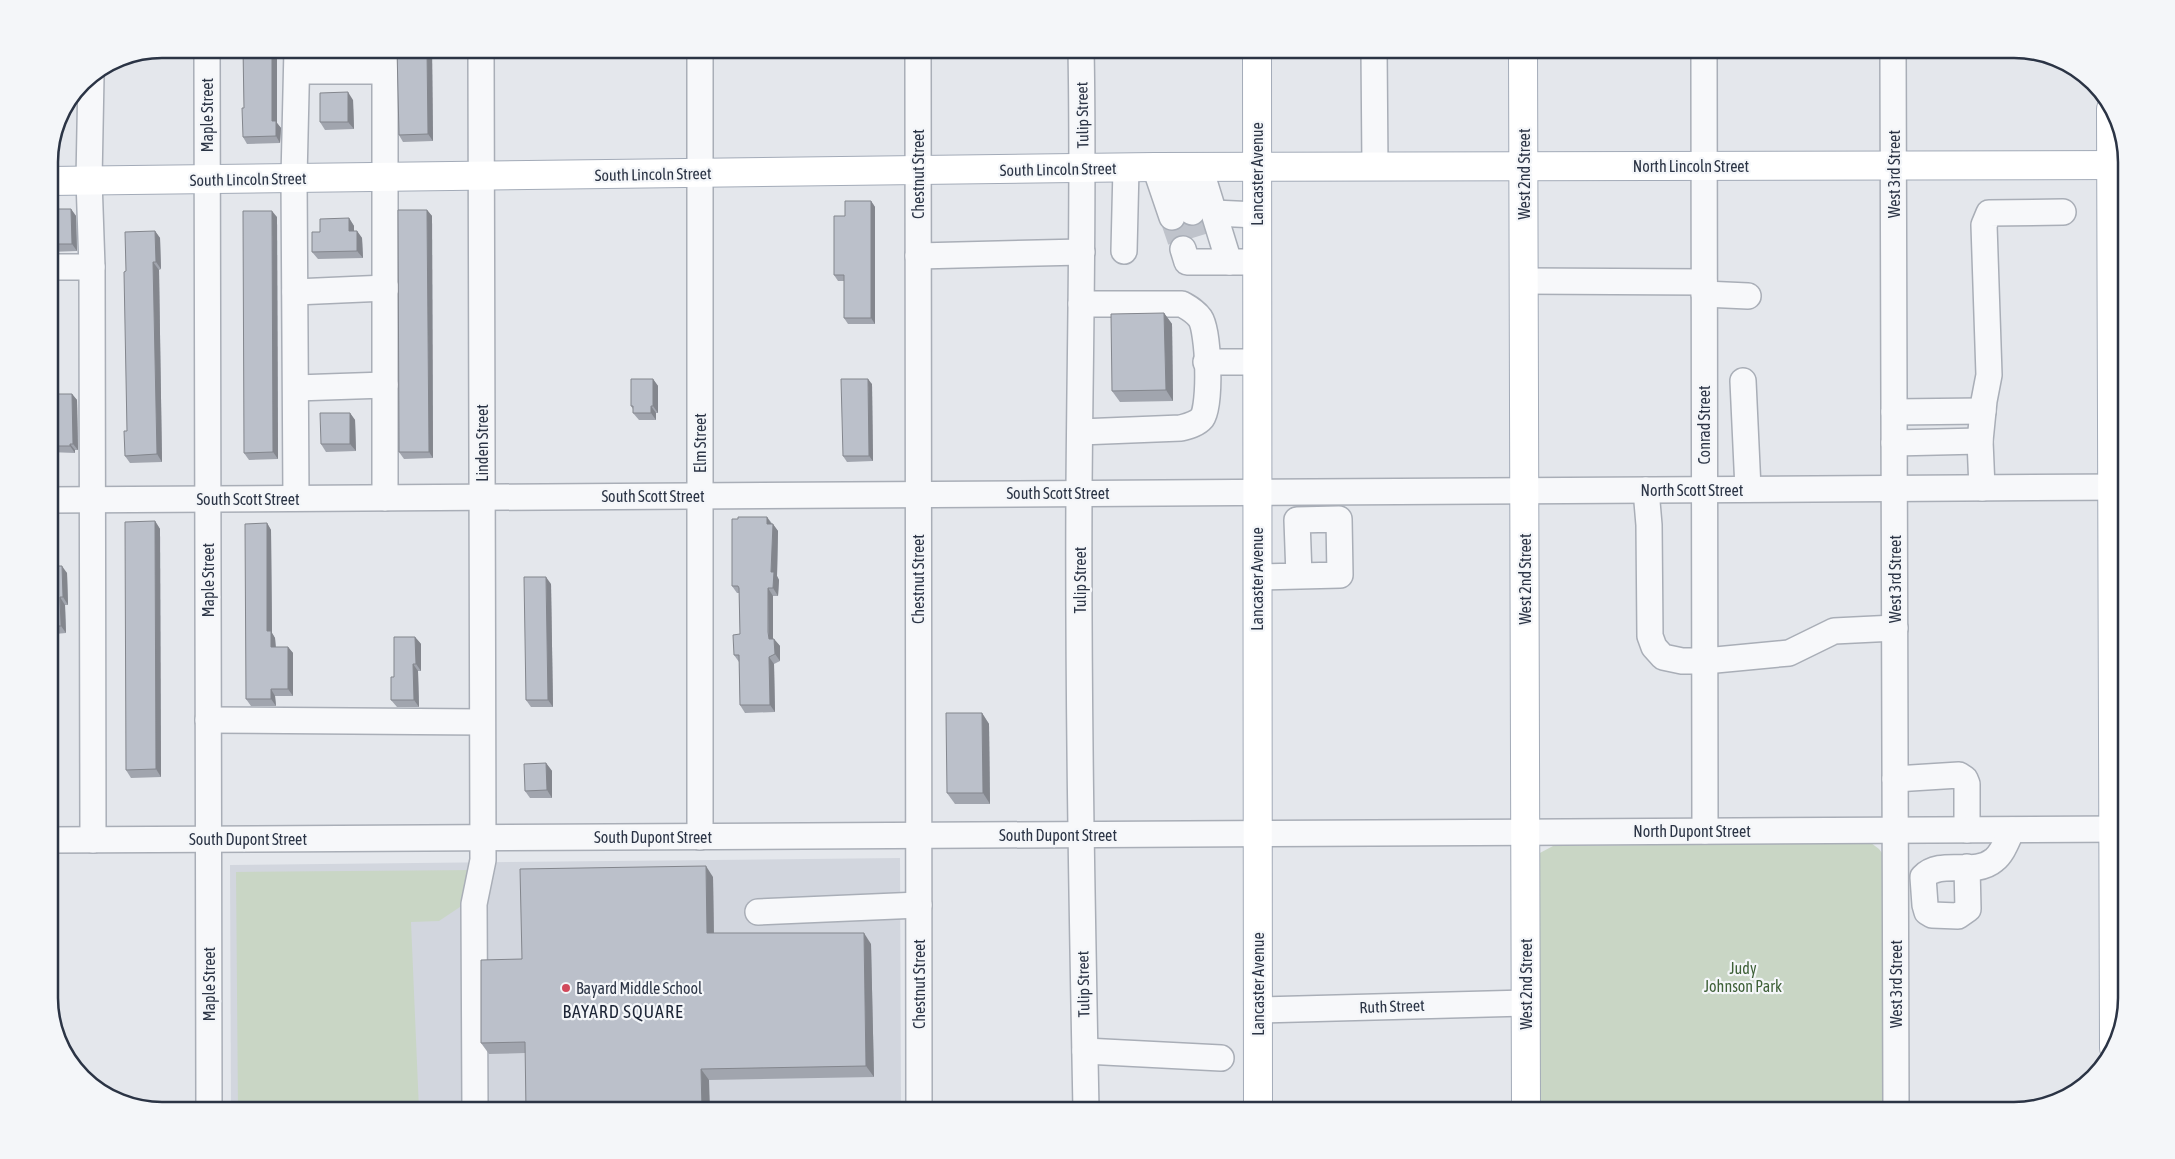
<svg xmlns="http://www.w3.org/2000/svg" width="2175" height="1159" viewBox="0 0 2175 1159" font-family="'Asap Condensed',sans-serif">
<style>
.built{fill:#d2d6de}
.green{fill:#c9d6c5}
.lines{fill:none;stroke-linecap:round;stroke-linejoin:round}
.minor-tunnel{stroke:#bfc3cb;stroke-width:25;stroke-dasharray:25 12;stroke-linecap:butt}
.minor-casing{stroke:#a9aeb7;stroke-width:28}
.major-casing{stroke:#a3abb8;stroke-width:30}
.minor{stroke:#f7f8fa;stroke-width:25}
.major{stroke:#fff;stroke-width:28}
.wall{fill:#a1a5ae}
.shaded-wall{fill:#83868d}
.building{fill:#bbc0ca;stroke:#83868d}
.poi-dot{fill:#d1495b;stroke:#f4f6f9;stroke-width:2}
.labels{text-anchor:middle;stroke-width:4.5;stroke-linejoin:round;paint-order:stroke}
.street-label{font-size:16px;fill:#2b3445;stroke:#f4f6f9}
.park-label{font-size:16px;fill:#3f6138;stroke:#f4f6f9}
.poi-label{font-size:16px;fill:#2b3445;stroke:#f4f6f9;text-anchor:start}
.neighbourhood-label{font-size:18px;letter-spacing:1px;fill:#1d2536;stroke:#f4f6f9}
.rim{fill:none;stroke:#2b3445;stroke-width:2.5}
</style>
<rect width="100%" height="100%" fill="#e4e7ec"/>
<path class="built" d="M900 858 901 1110H231L230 865Z"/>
<g class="green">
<path d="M1871 843 1879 849 1885 857 1883 1110H1538V854L1553 846Z"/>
<path d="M477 870 466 903 439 921 411 922 419 1110H238L236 872Z"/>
</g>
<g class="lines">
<g class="minor-tunnel">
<path d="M1192 212 1202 244"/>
<path d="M1172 217 1183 249"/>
</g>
<g class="minor-casing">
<g id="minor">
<path d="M207 49 209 1110"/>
<path d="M385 49V498"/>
<path d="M700 49V837"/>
<path d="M918 49 919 1110"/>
<path d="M1081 49C1084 196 1080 344 1079 491 1078 698 1082 904 1086 1110"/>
<path d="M1374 49 1375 167"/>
<path d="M1704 49 1705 831"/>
<path d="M1893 49 1896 1110"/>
<path d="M297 71H385"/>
<path d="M91 76 89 180 92 267 93 840"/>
<path d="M1155 167 1172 217"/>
<path d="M1178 168 1192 212"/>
<path d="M1200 168 1229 262"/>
<path d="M1214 213 1257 215"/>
<path d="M1183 249 1187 262H1243"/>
<path d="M1124 251 1126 168"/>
<path d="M918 256 1082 252"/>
<path d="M49 267H92"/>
<path d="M1524 281 1704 282"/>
<path d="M295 292 386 288"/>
<path d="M1704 294 1748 296"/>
<path d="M1206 362H1257"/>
<path d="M1743 381 1748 489"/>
<path d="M296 388 385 385"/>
<path d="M1894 412 1983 411"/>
<path d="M1080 432 1181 428C1188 426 1197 424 1202 418 1211 406 1209 331 1200 318 1195 311 1189 308 1182 304H1081"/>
<path d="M1894 443 1980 441"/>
<path d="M1982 488 1980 441 1984 401 1989 375 1984 225 1989 213 2063 212"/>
<path d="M1646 490 1649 525 1650 636 1654 647 1663 657 1682 661H1705L1789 653 1834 631 1895 628"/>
<path d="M296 498 294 178 297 49"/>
<path d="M49 500 2126 487"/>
<path d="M1258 577 1340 575 1339 519 1297 520 1299 576"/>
<path d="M208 720 482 722"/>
<path d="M1895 779 1959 775 1965 779 1967 784V830"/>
<path d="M49 840 2126 829"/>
<path d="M1967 867 1968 909 1958 916 1932 915 1927 912 1925 905 1923 877C1941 858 1974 877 1994 860 2003 853 2007 840 2012 830"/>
<path d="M758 912 919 905"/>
<path d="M1258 1010 1526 1003"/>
<path d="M1085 1051 1221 1058"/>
<path d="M475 1110 474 904 483 860 481 49"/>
</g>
</g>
<g class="major-casing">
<g id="major">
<path d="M1257 49 1258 1110"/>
<path d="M1523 49 1526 1110"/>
<path d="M2111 109 2114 1048"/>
<path d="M49 181 1155 167 2126 165"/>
</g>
</g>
<use href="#minor" class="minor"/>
<use href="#major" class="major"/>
</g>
<g class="wall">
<path d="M243 49H277V123L281 128 280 143 247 144 243 137 244 108Z"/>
<path d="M397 49H432L433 141 403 142 399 135Z"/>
<path d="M353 100 354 129 325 130 320 122Z"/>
<path d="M871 201 875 207V324H848L844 318V281H838L834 275 845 216Z"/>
<path d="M49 209H71L76 216 77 251 49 252Z"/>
<path d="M427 210 432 216 433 458 404 459 399 452Z"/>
<path d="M277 217 278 459 249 460 244 453Z"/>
<path d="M349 218 354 226V231H357L362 238 363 258 318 259 312 252 320 232Z"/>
<path d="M155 231 160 238 161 269 159 270 162 462 130 463 125 456 127 431 126 271Z"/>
<path d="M49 279 53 285 54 394H72L77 400 78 450H75V453L49 452V420H53V396H49Z"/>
<path d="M1164 313 1172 324 1173 401 1120 402 1112 391Z"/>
<path d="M653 379 658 386V413H656V420H639L633 413V409L631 406Z"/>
<path d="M872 384 873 461 847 462 843 456Z"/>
<path d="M350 413 355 420 356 451 326 452 321 444Z"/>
<path d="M767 517 778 531 777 576 779 580 778 596H773V639H774L780 646V661L774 664 775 712 745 713 740 705 739 662 734 655 740 634 739 593H737L732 586Z"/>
<path d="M155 521 160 529 161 777 131 778 126 770Z"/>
<path d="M49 523 55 530 56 566 67 573 68 605H65L66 633 55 634V733L49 734Z"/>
<path d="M267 523 271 530 272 633 275 638 276 647H288L293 653V696H275L276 706H251L246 699Z"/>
<path d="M551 584 553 707H531L526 700Z"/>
<path d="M415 637 421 644V671H418L419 707H397L391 700 394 677Z"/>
<path d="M982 713 989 724 990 804H955L947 793Z"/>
<path d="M546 763 552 771V798H530L525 791Z"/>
<path d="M49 766 55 774V805H49Z"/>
<path d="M713 877 714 933 871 944 874 1077 709 1080 525 1053 489 1054 481 1043 522 959Z"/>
</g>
<g class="shaded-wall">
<path d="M272 49H277V123L281 128 280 143 276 136 272 121Z"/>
<path d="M427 49H432L433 141 428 134Z"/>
<path d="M348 92 353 100 354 129 348 122Z"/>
<path d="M871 201 875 207V324L871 318Z"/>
<path d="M71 209 76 216 77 251 72 244Z"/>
<path d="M427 210 432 216 433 458 429 452Z"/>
<path d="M272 211 277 217 278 459 273 452Z"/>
<path d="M349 218 354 226V238L349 231Z"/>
<path d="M155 231 160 238 161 269 156 262Z"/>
<path d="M357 231 362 238 363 258 357 251Z"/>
<path d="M153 262 159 270 162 462 157 454Z"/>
<path d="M49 279 53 285 54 396 49 389Z"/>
<path d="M1164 313 1172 324 1173 401 1166 390Z"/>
<path d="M653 379 658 386V413L653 406Z"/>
<path d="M868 379 872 384 873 461 869 456Z"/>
<path d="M72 394 77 400 78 450 73 444Z"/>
<path d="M651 406 656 413V420L651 413Z"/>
<path d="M350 413 355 420 356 451 350 444Z"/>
<path d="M70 444 75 450V453L70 446Z"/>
<path d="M767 517 772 525 767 524Z"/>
<path d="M155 521 160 529 161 777 156 769Z"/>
<path d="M49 523 55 530 56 573 51 566Z"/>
<path d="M267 523 271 530 272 633 275 638 276 654 271 647 267 631Z"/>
<path d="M773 524 778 531 777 576 779 580 778 596 773 588 771 572Z"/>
<path d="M62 566 67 573 68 605 63 597Z"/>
<path d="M546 577 551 584 553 707 548 700Z"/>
<path d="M768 588 773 596V640L769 639Z"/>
<path d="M60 597 65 605 66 633 61 626Z"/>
<path d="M50 626 55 634V733L50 726Z"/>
<path d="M415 637 421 644V671L416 664Z"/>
<path d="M774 639 780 646V661L775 654Z"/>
<path d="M288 647 293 653V696L288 689Z"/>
<path d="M769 657 774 664 775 712 770 705Z"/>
<path d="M413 664 418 671 419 707 414 700Z"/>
<path d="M271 689 275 696 276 706 271 699Z"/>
<path d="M982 713 989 724 990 804 983 793Z"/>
<path d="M546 763 552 771V798L547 790Z"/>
<path d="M50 766 55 774V805L50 798Z"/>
<path d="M706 866 713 877 714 944 707 933Z"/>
<path d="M864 933 871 944 874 1077 866 1066Z"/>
<path d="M701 1069 709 1080 710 1110H702Z"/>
</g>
<g class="building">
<path d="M243 49H272V121H276V136L243 137 242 108H244Z"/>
<path d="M397 49H427L428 134 399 135Z"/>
<path d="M348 92V122H320V93Z"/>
<path d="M845 201H871V318H844V275H834V216H845Z"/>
<path d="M49 209H71L72 244H49Z"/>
<path d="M398 210H427L429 452H399Z"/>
<path d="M243 211H272L273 452 244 453Z"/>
<path d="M349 218V231H357V251L312 252V232H320V219Z"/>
<path d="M155 231 156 262H153L157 454 125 456 124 431H127L124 272 126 271 125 232Z"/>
<path d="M1164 313 1166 390 1112 391 1111 314Z"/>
<path d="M631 379H653V406H651V413H633V406H631Z"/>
<path d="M841 379H868L869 456H843Z"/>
<path d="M53 394H72L73 444H70V446H49V420H53Z"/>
<path d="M320 413H350V444H321Z"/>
<path d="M738 517H767V524H773L771 572H774L773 588H768V632L769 639H774L775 654 769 657 770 705H740L739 655H734L733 635 740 634 739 588 738 586H732V519H738Z"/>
<path d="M155 521 156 769 126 770 125 522Z"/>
<path d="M49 523 51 566H62L63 597H60L61 626H50V726H49Z"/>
<path d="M267 523V631H271V647H288V689H271V699H246L245 524Z"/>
<path d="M524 577H546L548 700H526Z"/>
<path d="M394 637H415L416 664H413L414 700H391V677H394Z"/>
<path d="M946 713H982L983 793H947Z"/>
<path d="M546 763 547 790 525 791 524 764Z"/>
<path d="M49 766 50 798H49Z"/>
<path d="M706 866 707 933H864L866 1066 701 1069 702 1110H526L525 1042 481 1043V960L522 959 520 869Z"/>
</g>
<circle class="poi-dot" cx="566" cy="988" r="5"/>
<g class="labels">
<g class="street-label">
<text transform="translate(207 115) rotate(-90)" y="6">Maple Street</text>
<text transform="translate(1082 115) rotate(-91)" y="6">Tulip Street</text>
<text x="1691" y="172">North Lincoln Street</text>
<text transform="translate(1058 169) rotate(-1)" y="6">South Lincoln Street</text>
<text transform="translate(653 174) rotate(-1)" y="6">South Lincoln Street</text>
<text transform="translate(918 174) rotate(-90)" y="6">Chestnut Street</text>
<text transform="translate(1257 174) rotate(-90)" y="6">Lancaster Avenue</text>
<text transform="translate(1524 174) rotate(-90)" y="6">West 2nd Street</text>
<text transform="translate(1894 174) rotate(-90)" y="6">West 3rd Street</text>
<text transform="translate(248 179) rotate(-1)" y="6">South Lincoln Street</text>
<text transform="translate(1704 425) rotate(-90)" y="6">Conrad Street</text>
<text transform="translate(482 443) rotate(-90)" y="6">Linden Street</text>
<text transform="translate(700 443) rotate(-90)" y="6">Elm Street</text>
<text x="1692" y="496">North Scott Street</text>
<text x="1058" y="499">South Scott Street</text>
<text x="653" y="502">South Scott Street</text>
<text x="248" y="505">South Scott Street</text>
<text transform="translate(918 579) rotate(-90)" y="6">Chestnut Street</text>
<text transform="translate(1257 579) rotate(-90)" y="6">Lancaster Avenue</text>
<text transform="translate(1525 579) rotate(-90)" y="6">West 2nd Street</text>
<text transform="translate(1895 579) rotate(-90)" y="6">West 3rd Street</text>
<text transform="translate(208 580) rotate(-90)" y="6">Maple Street</text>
<text transform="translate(1080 580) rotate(-90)" y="6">Tulip Street</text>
<text x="1692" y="837">North Dupont Street</text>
<text x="1058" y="841">South Dupont Street</text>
<text x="653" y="843">South Dupont Street</text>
<text x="248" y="845">South Dupont Street</text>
<text transform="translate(209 984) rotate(-90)" y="6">Maple Street</text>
<text transform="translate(919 984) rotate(-90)" y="6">Chestnut Street</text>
<text transform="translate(1083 984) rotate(-91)" y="6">Tulip Street</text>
<text transform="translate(1258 984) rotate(-90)" y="6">Lancaster Avenue</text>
<text transform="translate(1526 984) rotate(-90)" y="6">West 2nd Street</text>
<text transform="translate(1896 984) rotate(-90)" y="6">West 3rd Street</text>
<text transform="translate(1392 1006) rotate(-2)" y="6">Ruth Street</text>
</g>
<g class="park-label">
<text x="1743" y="974">Judy<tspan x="1743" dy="18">Johnson Park</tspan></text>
</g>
<g class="poi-label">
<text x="576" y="994">Bayard Middle School</text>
</g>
<g class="neighbourhood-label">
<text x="623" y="1018">BAYARD SQUARE</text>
</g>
</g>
<path d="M0 0H2175V1159H0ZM162 58H2014A104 104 0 0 1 2118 162V998A104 104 0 0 1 2014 1102H162A104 104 0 0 1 58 998V162A104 104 0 0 1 162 58Z" fill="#f4f6f9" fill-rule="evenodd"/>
<path class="rim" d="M162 58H2014A104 104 0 0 1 2118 162V998A104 104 0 0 1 2014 1102H162A104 104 0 0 1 58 998V162A104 104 0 0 1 162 58Z"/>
</svg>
